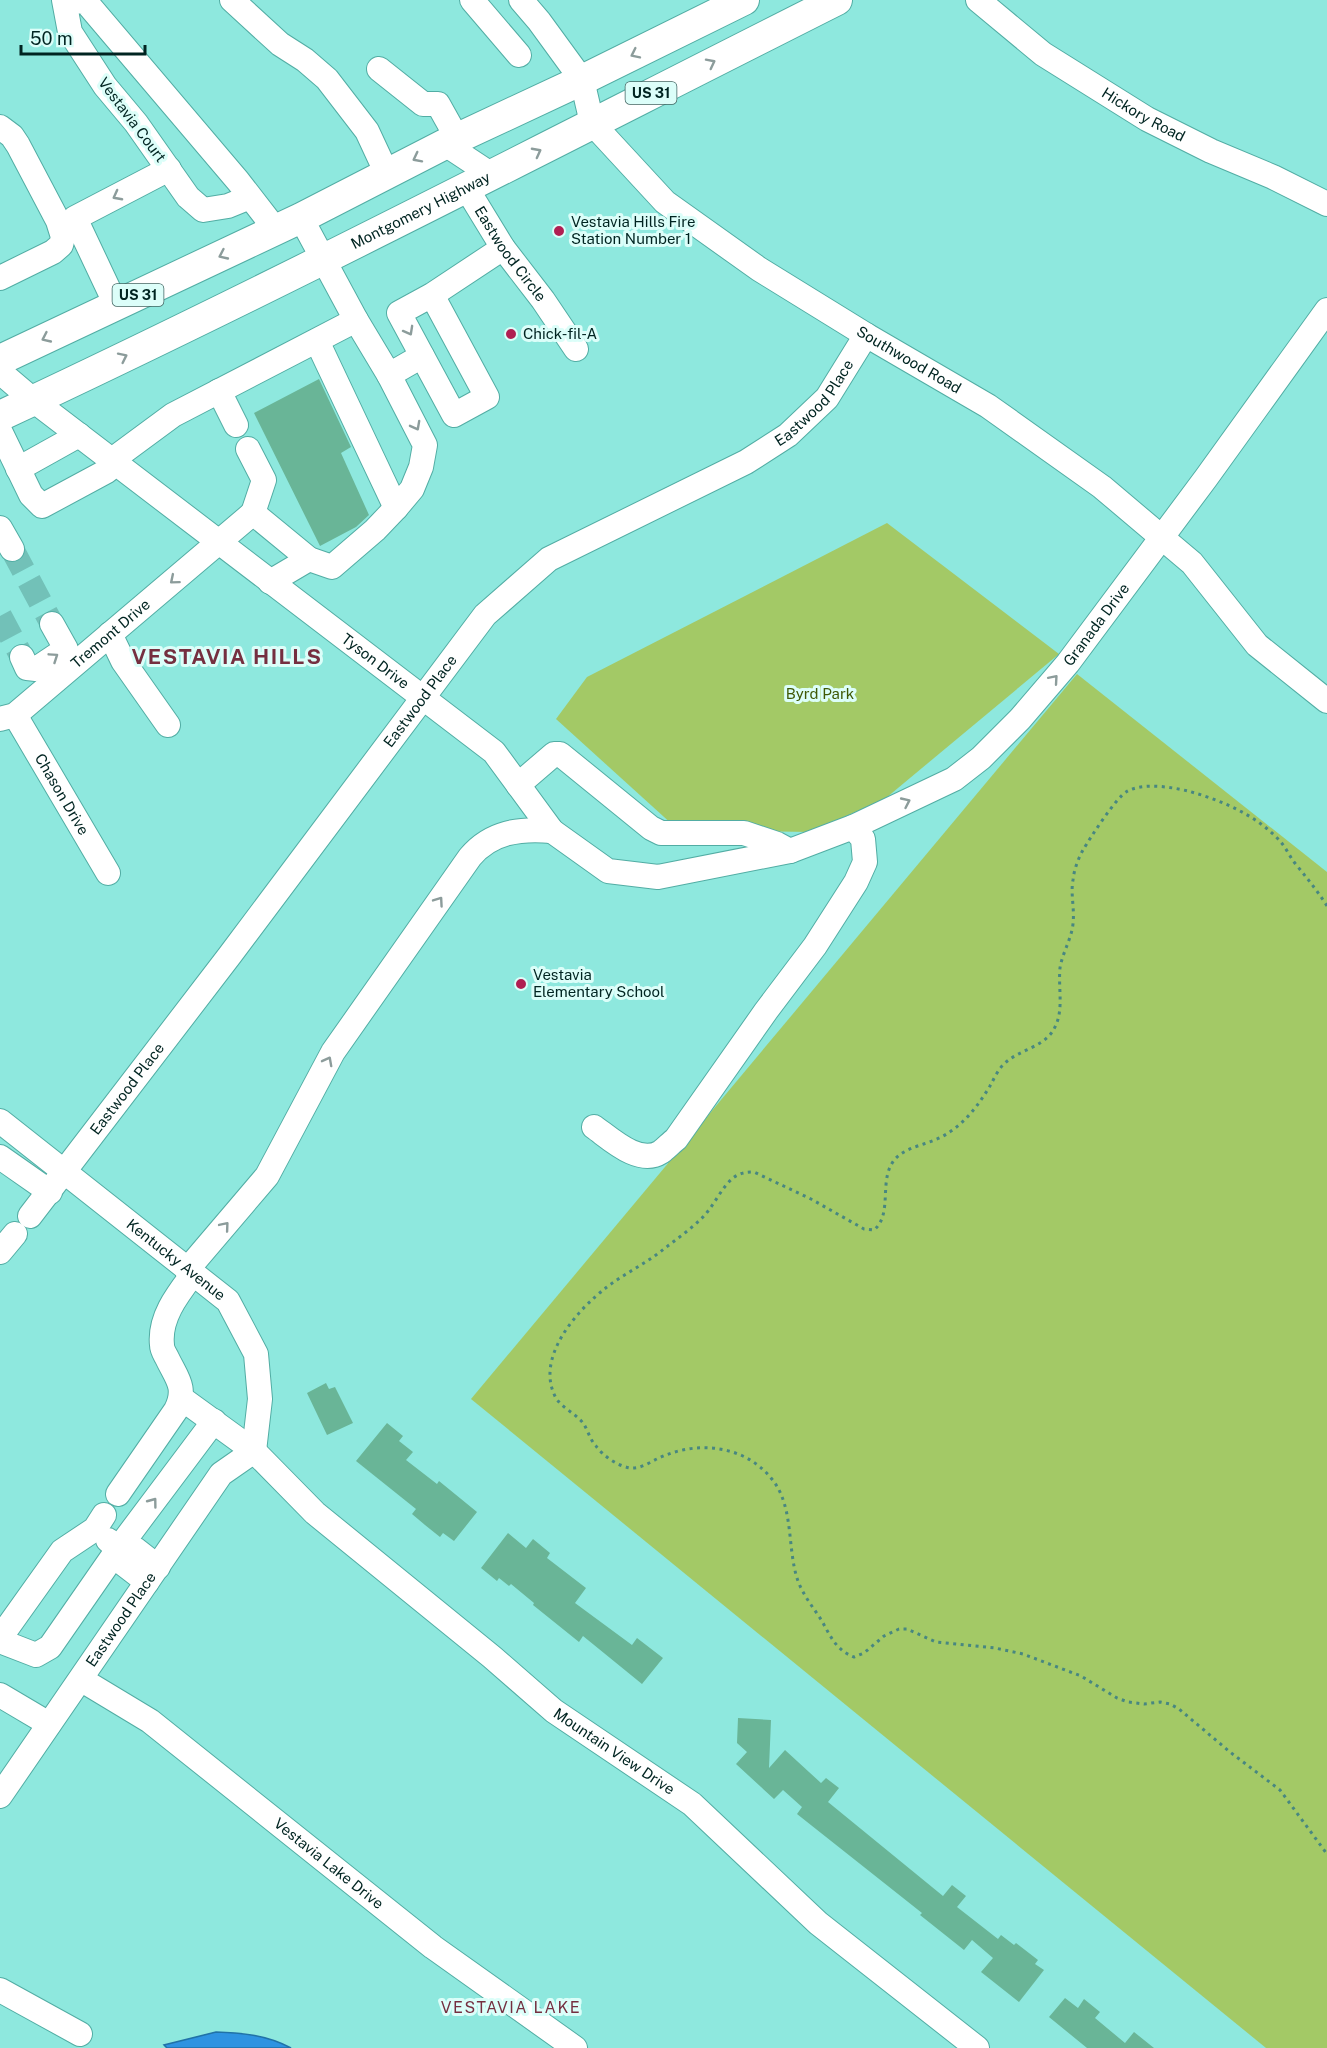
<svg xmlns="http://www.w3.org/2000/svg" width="1327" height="2048" viewBox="0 0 1327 2048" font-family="'Public Sans',sans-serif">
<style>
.green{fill:#a3c966}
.water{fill:#2e93e1;stroke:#2072a7;stroke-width:1.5}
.building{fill:#69b597}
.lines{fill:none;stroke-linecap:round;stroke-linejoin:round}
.minor-tunnel{stroke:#72c1b8;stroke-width:24;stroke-dasharray:24 12;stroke-linecap:butt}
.minor-casing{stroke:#52ada4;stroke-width:26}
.major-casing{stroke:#52ada4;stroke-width:32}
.path{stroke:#488780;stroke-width:3;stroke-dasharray:3 4.5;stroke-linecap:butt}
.minor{stroke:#fff;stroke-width:24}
.major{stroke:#fff;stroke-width:30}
.oneway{stroke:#8c9c9b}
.poi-dot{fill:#b01f52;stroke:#dcfef9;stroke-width:2}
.labels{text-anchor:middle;stroke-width:6;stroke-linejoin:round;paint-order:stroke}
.shield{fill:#dcfef9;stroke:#426562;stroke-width:1.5}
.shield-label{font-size:14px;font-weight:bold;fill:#002421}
.street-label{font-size:15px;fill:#002421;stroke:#dcfef9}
.poi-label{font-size:15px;fill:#002421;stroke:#dcfef9;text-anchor:start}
.park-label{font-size:15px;fill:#3f5804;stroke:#dcfef9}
.neighbourhood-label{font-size:16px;letter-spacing:1.5px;fill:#752f40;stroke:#dcfef9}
.district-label{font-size:21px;font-weight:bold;letter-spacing:1.5px;fill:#752f40;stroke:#dcfef9}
</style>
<rect width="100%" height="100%" fill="#8ee8de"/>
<g class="green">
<path d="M887 523 1059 654 886 798 811 832 744 831 674 826 556 719 587 677Z"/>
<path d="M1077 674 1327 872V2048H1266L471 1399Z"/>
</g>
<path class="water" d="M216 2032C243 2033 267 2035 291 2048H167L164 2045Z"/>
<g class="building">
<path d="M319 379 351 447 341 453 369 515 356 527 320 546 254 413Z"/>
<path d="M326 1383 329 1389 335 1387 353 1423 327 1435 307 1393Z"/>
<path d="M387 1423 403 1436 399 1441 413 1452 406 1460 437 1484 439 1481 477 1512 454 1541 443 1533 440 1537 425 1525 412 1514 416 1509 356 1461Z"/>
<path d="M508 1533 526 1548 533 1539 550 1553 547 1558 586 1588 575 1603 632 1645 637 1638 663 1658 642 1684 583 1636 579 1642 533 1605 534 1603 511 1584 509 1586 499 1578 497 1581 481 1568Z"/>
<path d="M738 1718 771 1720 769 1768 785 1750 821 1783 826 1778 839 1788 828 1802 943 1896 952 1885 966 1896 957 1907 998 1939 1001 1935 1014 1945 1016 1943 1038 1960 1035 1964 1044 1970 1019 2002 981 1972 993 1958 972 1940 964 1950 920 1915 922 1913 797 1814 802 1807 783 1790 774 1799 736 1764 747 1752 737 1743Z"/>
<path d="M1065 1998 1078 2008 1084 1999 1100 2012 1095 2018 1125 2043 1134 2032 1154 2048H1087L1049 2017Z"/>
</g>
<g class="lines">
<g class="minor-tunnel">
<path d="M12 549 52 624"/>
<path d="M0 616 22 657"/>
</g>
<g class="minor-casing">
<g id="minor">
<path d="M232 0 280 44 305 60 327 79 367 131 387 174"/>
<path d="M472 0 519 55"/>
<path id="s1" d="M521 0 539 21 582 80 592 123 665 202 759 269 866 335 988 406 1102 487 1192 563 1257 645 1327 701"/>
<path id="s2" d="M978 0 1043 54 1147 119 1211 151 1273 177 1327 204"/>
<path d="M379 69 423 104H438L457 138"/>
<path d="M0 127 12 136 18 145 58 221 63 237 61 245 53 252 0 278"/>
<path d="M445 144 492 175"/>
<path id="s3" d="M467 189 503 248 543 300 576 349"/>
<path d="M250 197 228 206 203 210 188 197 136 123 105 86 70 32 64 0 86 2 238 181 276 230"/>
<path d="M301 218 356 320 389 375 422 356"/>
<path d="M432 295 487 397 454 415 399 313 432 295 503 248"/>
<path d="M116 305 75 218 169 169"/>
<path d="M317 341 396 508"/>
<path id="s4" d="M0 372 33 400 494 752 552 831 608 871 658 877 790 851 853 827 954 779 981 758 1020 719 1068 663 1206 478 1327 310"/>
<path d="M219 391 236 425"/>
<path d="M0 431 31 495 42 506 107 471 112 460 173 415 356 320"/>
<path d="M248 449 264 480 253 513"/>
<path d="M18 469 79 435"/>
<path d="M0 528 12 549"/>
<path d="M270 582 309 559"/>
<path d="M110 634 123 661 168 725"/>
<path d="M22 657 27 668 36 669 66 649 52 624"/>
<path id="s5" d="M15 715 108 873"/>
<path id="s6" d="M0 719 15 715 253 513 309 559 332 567 375 530 396 508 412 489 421 467 425 445 389 375"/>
<path d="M518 785 554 754H560L651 828 661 833H744L777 844 790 851"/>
<path id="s7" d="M0 1121 228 1301 256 1354 260 1399 254 1451"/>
<path d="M594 1127C611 1139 639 1166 661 1152 666 1148 671 1143 676 1139L766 1011 815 946 856 882 865 862 863 839 853 827"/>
<path d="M0 1157 50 1192"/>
<path id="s8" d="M30 1216 230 955 485 615 549 559 746 462 788 435 827 398 866 335"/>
<path d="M0 1252 15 1234"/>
<path d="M187 1270 267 1176 333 1052 470 857C491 832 520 828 552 831"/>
<path id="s9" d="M181 1398 254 1451 315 1513 492 1657 554 1711 692 1804 818 1923 977 2048"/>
<path d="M118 1494 176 1410C187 1387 177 1379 167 1358 165 1354 162 1350 162 1345 159 1318 177 1295 193 1274"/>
<path d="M108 1540 118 1549 121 1562 147 1582"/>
<path d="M118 1549H135L158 1567"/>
<path d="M0 1638 62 1551 95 1529 104 1515"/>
<path d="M0 1641 36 1655 50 1647 118 1549 214 1421"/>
<path id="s10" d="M82 1680 150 1721 433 1947 575 2048"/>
<path d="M0 1695 49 1724"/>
<path id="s11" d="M0 1796 221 1474 254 1451"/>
<path d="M0 1990 80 2034"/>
</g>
</g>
<g class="major-casing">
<g id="major">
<path d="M0 360 301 218 445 144 582 80 744 0"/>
<path id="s12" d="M0 416C282 284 559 140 837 0"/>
</g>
</g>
<path class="path" d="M1327 906C1317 890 1306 877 1294 862 1289 855 1285 846 1279 840 1256 815 1221 800 1188 791 1171 787 1142 782 1126 792 1116 798 1090 838 1083 850 1078 859 1074 870 1073 880 1070 896 1076 912 1072 930 1069 943 1062 955 1060 968 1058 988 1064 1009 1055 1027 1046 1047 1020 1049 1005 1063 998 1069 994 1079 990 1086 979 1104 966 1122 948 1133 933 1144 909 1145 896 1158 877 1178 894 1213 874 1230L864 1229 811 1199 754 1172C746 1172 739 1173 733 1178 721 1188 714 1206 702 1218 690 1230 674 1241 660 1252 643 1265 624 1274 607 1287 577 1310 534 1358 556 1398 562 1408 575 1413 583 1423 588 1430 590 1440 596 1446 603 1456 618 1466 630 1468 641 1469 650 1462 659 1458 697 1440 744 1445 771 1478 794 1505 787 1546 797 1578 802 1594 813 1607 822 1621 830 1636 837 1651 854 1657L864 1653 884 1636 899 1629H907L936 1642 995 1648 1023 1654 1081 1676 1117 1698 1128 1702 1144 1704 1160 1702 1170 1704 1179 1709 1230 1752 1280 1790 1327 1854"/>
<use href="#minor" class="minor"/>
<use href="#major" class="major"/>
</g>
<defs><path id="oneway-chevron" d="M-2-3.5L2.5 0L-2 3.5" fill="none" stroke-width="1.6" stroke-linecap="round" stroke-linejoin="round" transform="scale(1.5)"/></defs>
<g class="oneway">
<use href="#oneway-chevron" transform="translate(635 54) rotate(154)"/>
<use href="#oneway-chevron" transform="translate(711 63) rotate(-27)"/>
<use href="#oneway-chevron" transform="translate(537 152) rotate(-28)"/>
<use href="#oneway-chevron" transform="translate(417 158) rotate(153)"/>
<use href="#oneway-chevron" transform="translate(117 196) rotate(152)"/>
<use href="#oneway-chevron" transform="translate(223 255) rotate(155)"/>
<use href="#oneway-chevron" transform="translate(409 331) rotate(61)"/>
<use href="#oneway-chevron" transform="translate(46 338) rotate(155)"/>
<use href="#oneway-chevron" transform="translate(123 357) rotate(-26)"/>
<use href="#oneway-chevron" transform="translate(416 426) rotate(62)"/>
<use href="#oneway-chevron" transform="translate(174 580) rotate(140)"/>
<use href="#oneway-chevron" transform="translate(54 657) rotate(-34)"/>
<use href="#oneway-chevron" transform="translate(1054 679) rotate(-49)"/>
<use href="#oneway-chevron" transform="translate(906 802) rotate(-25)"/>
<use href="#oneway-chevron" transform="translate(439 901) rotate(-55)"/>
<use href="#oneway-chevron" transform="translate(328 1061) rotate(-62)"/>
<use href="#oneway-chevron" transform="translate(225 1226) rotate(-50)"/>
<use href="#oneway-chevron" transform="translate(153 1502) rotate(-53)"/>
</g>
<g class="poi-dot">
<circle cx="559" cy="231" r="6"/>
<circle cx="511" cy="334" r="6"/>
<circle cx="521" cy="984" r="6"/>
</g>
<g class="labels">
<g class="shield">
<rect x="625.5" y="82" width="51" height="22" rx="4.5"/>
<rect x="112.5" y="284" width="51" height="22" rx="4.5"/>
</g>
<g class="shield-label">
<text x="651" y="98">US 31</text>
<text x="138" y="300">US 31</text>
</g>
<g class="street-label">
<text dy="5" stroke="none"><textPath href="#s2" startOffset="202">Hickory Road</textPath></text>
<text transform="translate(132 120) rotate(53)" y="5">Vestavia Court</text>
<text dy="5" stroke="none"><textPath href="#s12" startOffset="468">Montgomery Highway</textPath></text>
<text dy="5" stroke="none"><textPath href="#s3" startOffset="78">Eastwood Circle</textPath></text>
<text dy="5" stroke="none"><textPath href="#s1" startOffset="543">Southwood Road</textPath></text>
<text dy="5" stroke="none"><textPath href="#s8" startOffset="1150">Eastwood Place</textPath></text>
<text dy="5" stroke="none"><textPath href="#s4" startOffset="1365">Granada Drive</textPath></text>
<text dy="5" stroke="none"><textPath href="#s6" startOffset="141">Tremont Drive</textPath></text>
<text dy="5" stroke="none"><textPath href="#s4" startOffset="474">Tyson Drive</textPath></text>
<text dy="5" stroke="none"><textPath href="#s8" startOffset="646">Eastwood Place</textPath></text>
<text dy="5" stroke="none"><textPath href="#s5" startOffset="92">Chason Drive</textPath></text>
<text dy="5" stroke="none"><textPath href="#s8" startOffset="160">Eastwood Place</textPath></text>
<text dy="5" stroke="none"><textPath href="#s7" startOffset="224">Kentucky Avenue</textPath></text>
<text dy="5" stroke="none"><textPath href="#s11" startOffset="214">Eastwood Place</textPath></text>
<text dy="5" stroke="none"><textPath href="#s9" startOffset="560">Mountain View Drive</textPath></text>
<text dy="5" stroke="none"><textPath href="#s10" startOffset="308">Vestavia Lake Drive</textPath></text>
</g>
<g class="poi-label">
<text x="571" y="227">Vestavia Hills Fire<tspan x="571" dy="17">Station Number 1</tspan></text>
<text x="523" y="339">Chick-fil-A</text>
<text x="533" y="980">Vestavia<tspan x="533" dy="17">Elementary School</tspan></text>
</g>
<g class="park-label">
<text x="820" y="699">Byrd Park</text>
</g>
<g class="neighbourhood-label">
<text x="511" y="2013">VESTAVIA LAKE</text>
</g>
<g class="district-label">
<text x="227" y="664">VESTAVIA HILLS</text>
</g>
</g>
<path d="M21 45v9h124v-9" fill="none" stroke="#002421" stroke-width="3"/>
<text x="30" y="45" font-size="18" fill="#002421" stroke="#dcfef9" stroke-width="4.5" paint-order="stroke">50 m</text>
</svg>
